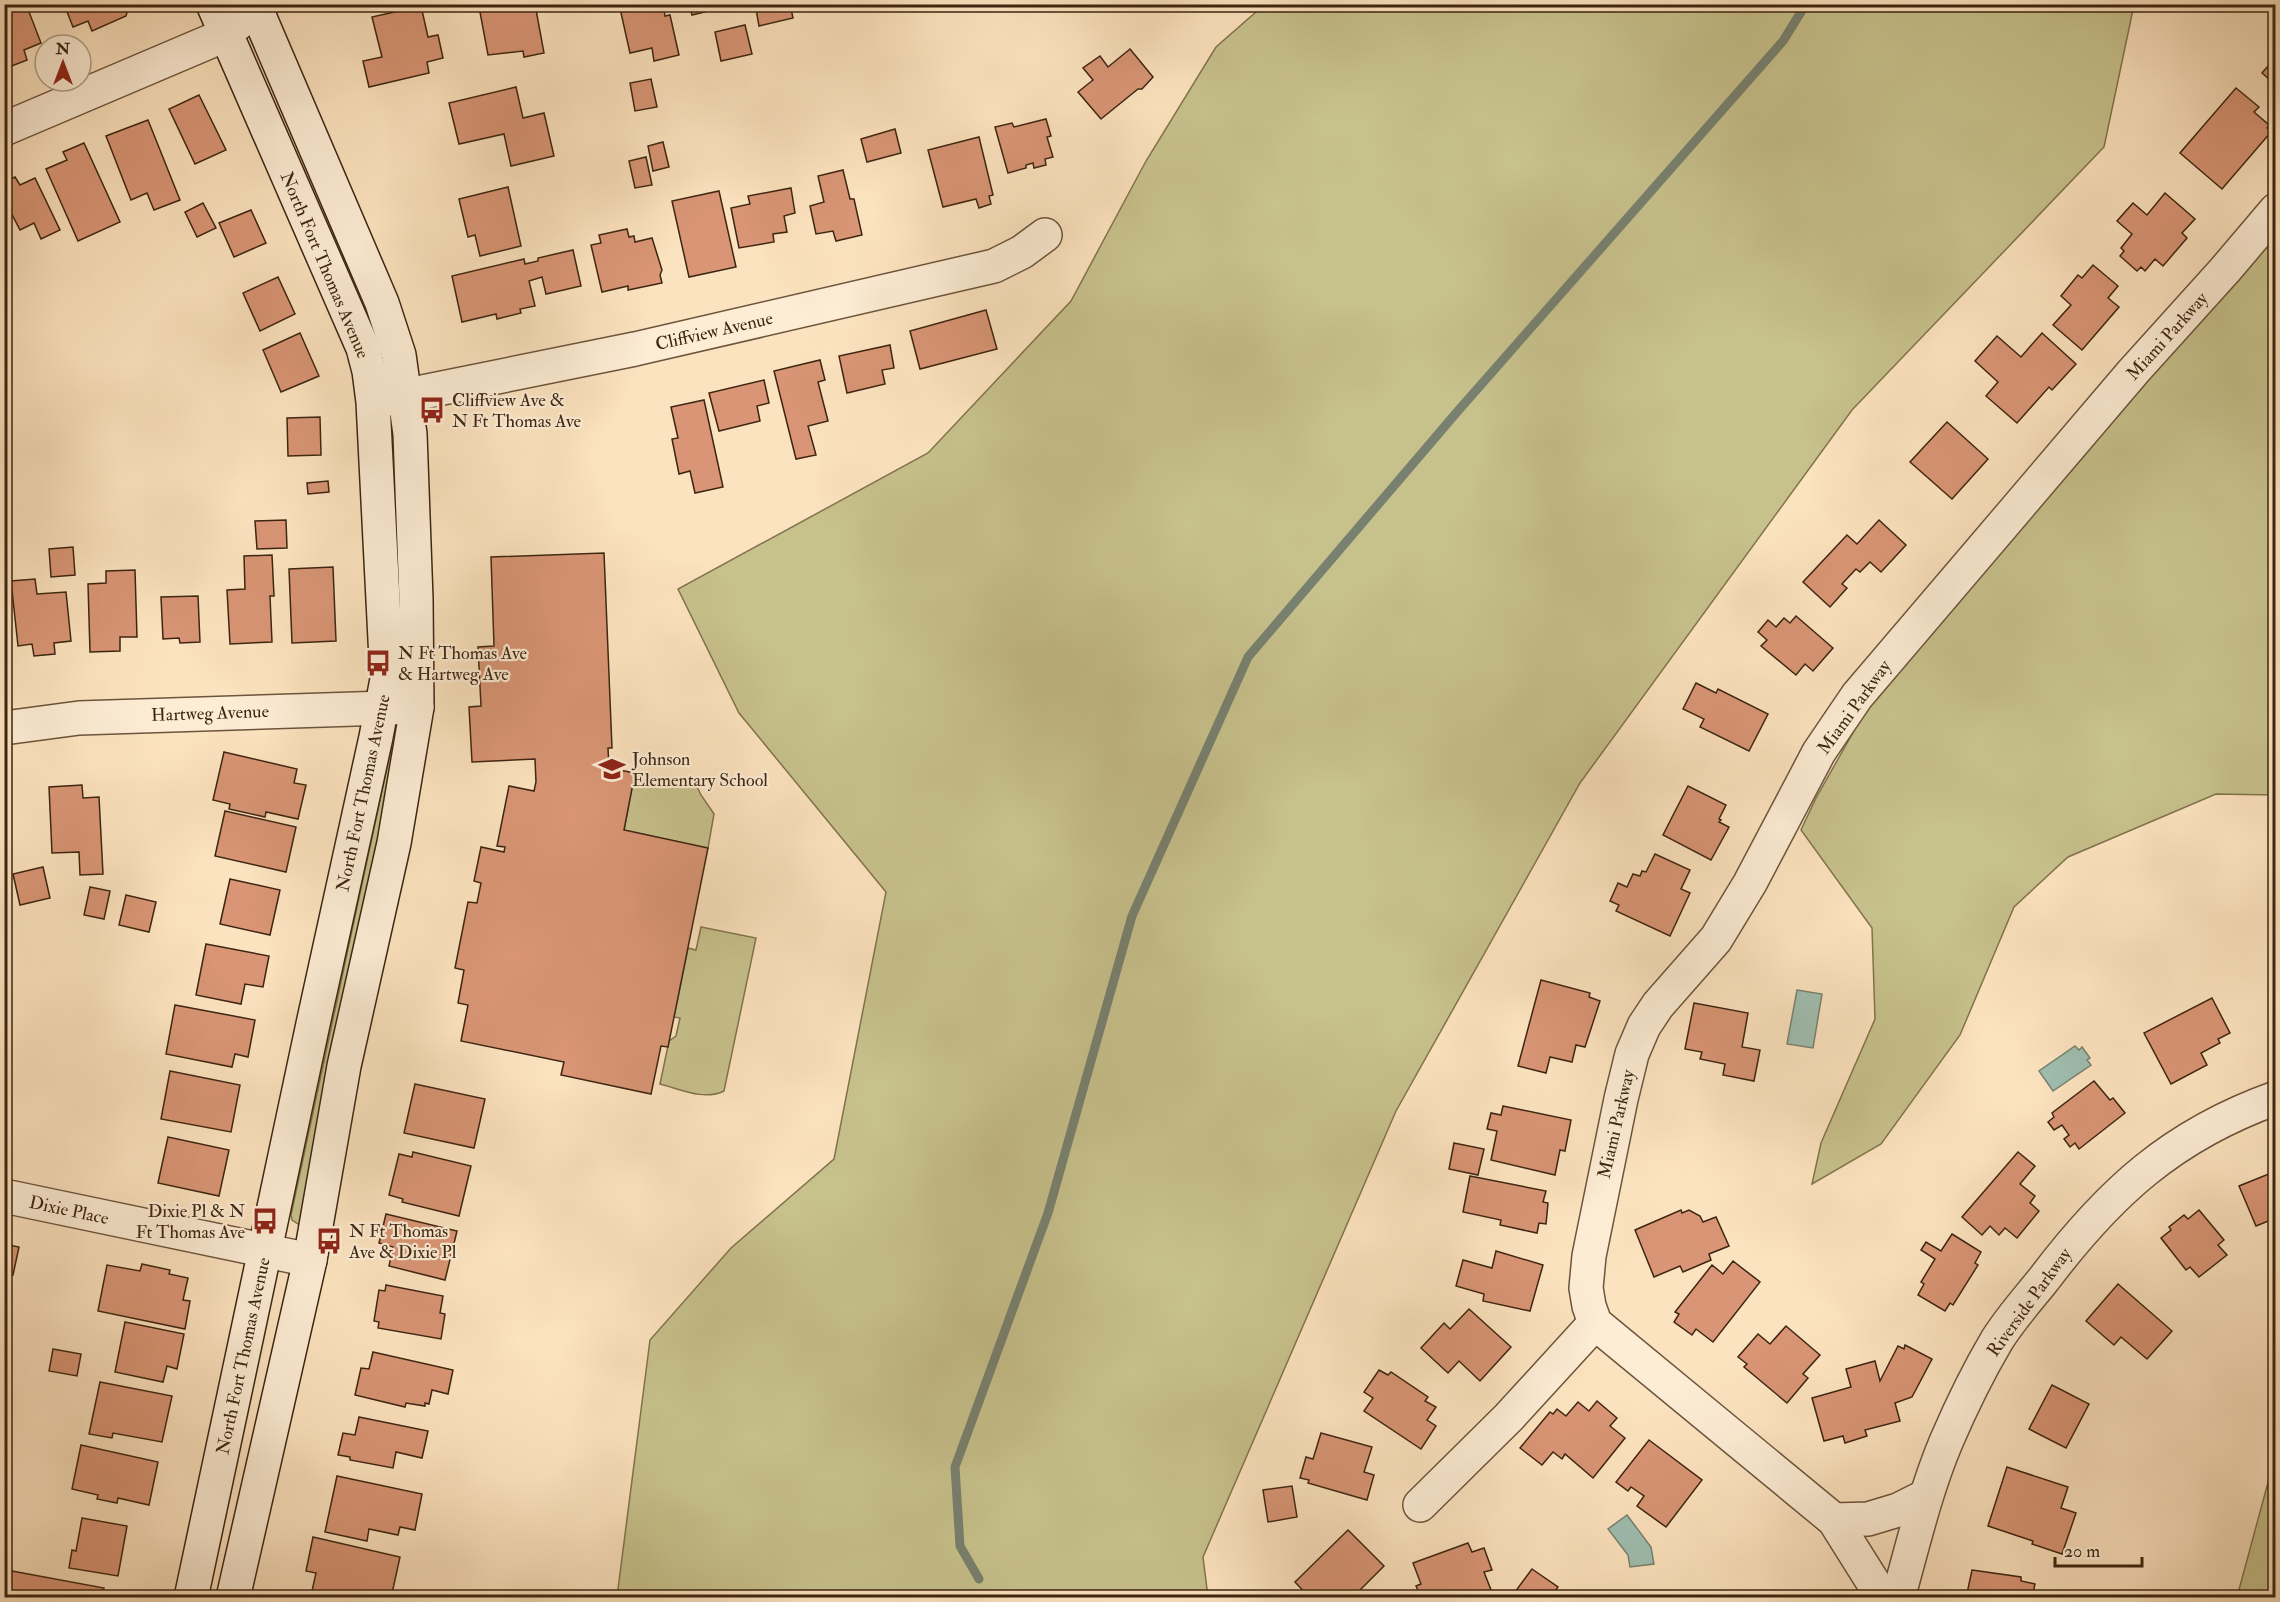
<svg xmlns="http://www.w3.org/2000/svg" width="2280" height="1602" viewBox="0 0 2280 1602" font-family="'IM FELL Double Pica',serif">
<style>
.green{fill:#c7c18c;stroke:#82734e;stroke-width:1.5}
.water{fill:#9fbeb0;stroke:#788170;stroke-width:1.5}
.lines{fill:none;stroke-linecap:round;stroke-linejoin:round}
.stream{stroke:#788170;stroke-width:9}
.building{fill:#d99575;stroke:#3d2511;stroke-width:1.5}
.street-casing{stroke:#6d543c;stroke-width:36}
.secondary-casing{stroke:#3d2511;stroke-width:36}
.street{stroke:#fdedd5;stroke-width:33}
.secondary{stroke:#fdedd5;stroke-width:33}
.labels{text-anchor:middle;stroke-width:4.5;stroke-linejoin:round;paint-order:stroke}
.street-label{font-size:18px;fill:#3d2511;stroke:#fdedd5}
.poi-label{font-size:18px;fill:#3d2511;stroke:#fdedd5;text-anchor:start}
</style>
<rect width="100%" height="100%" fill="#fce3bf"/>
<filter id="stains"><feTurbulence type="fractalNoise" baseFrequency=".00333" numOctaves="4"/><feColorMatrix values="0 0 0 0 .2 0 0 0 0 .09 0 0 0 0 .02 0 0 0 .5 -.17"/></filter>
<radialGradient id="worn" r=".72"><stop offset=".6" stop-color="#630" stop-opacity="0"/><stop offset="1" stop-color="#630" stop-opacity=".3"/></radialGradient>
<g class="green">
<path d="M1264 5H2134L2104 147 1852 410 1580 783 1396 1111 1203 1557 1208 1597H617L650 1340 731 1248 834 1159 886 892 739 713 678 589 928 453 1071 301 1146 161 1216 47Z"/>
<path d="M2275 230V795L2216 794 2068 857 2014 907 1960 1035 1881 1144 1812 1184 1821 1143 1875 1019 1872 928 1801 830 1816 798 1863 715 2104 427Z"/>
<path d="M391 749 407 750 305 1222 298 1224 292 1220 291 1215Z"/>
<path d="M693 778 701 795 714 814 708 848 624 830 633 782Z"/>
<path d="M701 927 756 938 724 1091C704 1101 680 1089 660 1084L669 1041 676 1036 680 1018 674 1017 688 948 696 950Z"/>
<path d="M2275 1458V1597H2237L2273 1464Z"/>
</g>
<g class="water">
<path d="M1797 990 1822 994 1813 1048 1787 1044Z"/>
<path d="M2075 1046 2079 1050 2082 1047 2090 1058 2087 1060 2091 1065 2053 1091 2039 1071Z"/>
<path d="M1627 1515 1651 1547 1654 1564 1630 1567 1628 1555 1608 1529Z"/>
</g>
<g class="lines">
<path class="stream" d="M979 1579 960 1546 955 1467 1048 1213 1132 916 1248 657 1457 412 1783 41 1806 4"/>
</g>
<g class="building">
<path d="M4 4H26L41 43 24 50 27 60 4 69Z"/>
<path d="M64 4H129V6L126 16 92 31 88 21 73 27Z"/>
<path d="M502 4H535L544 53 524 57 523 51 488 55 480 12 502 7Z"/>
<path d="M619 4H663L665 16 670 15 679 55 654 61 652 48 630 53Z"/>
<path d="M689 4H724L725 7 692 15Z"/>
<path d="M749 4H790L793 18 759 26 756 9 750 10Z"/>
<path d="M421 6 428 37 438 35 443 58 427 62 429 73 369 87 363 61 382 57 372 17Z"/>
<path d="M745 25 752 54 721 61 715 32Z"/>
<path d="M1130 49 1153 77 1142 89H1138L1101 119 1078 92 1093 80 1083 68 1100 56 1108 67Z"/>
<path d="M2276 57V85L2262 73Z"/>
<path d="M651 79 657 107 635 111 630 83Z"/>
<path d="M516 87 523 118 544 113 554 156 511 166 504 134 459 144 449 103Z"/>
<path d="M2236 88 2259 107 2254 112 2269 125 2267 128 2271 132 2222 189 2180 153Z"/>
<path d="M199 95 226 150 195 164 169 109Z"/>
<path d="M1046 119 1051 136 1047 137 1053 157 1045 159 1046 165 1034 168 1033 163 1026 165V168L1008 173 995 127 1012 123 1014 127Z"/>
<path d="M148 120 180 200 154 210 147 193 131 200 106 136Z"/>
<path d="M895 129 901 153 867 162 861 139Z"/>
<path d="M979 137 993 195 989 196 991 204 979 208 976 199 943 207 928 150Z"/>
<path d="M663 142 669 167 653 171 648 146Z"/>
<path d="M84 143 120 222 78 241 46 169 67 160 63 152Z"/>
<path d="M646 157 652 185 635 188 629 161Z"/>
<path d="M843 170 850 199H854L862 235 836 241 833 231 816 234 810 206 824 202 818 176Z"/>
<path d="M15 177 20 185 35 178 60 230 41 239 34 223 20 230 4 199V182Z"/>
<path d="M508 187 521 246 480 256 475 235 468 237 459 199Z"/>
<path d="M791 188 795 213 784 216 787 232 773 234 774 242 739 248 731 208 750 204 748 196Z"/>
<path d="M719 191 736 267 689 277 672 201Z"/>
<path d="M2165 193 2195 219 2182 233 2187 238 2163 266 2155 259 2145 271 2141 267 2137 271 2120 256 2124 251 2121 248 2132 234 2117 221 2133 203 2147 215Z"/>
<path d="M203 203 216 228 197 237 185 212Z"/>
<path d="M251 210 266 243 234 257 219 223Z"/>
<path d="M627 229 629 237 634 236 635 242 652 238 662 270 660 275 662 283 628 290V286L602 292 591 245 601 243 599 235Z"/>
<path d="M573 250 581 286 546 294 542 277 529 281 535 306 520 309 521 313 497 319 496 314 462 322 452 276 524 259 525 264 538 261V258Z"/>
<path d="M2093 265 2118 286 2108 298 2119 307 2082 350 2053 325 2071 305 2061 296 2078 275 2082 278Z"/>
<path d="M278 277 295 314 260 331 243 293Z"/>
<path d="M986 310 997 349 920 369 910 331Z"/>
<path d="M300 333 319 376 281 392 263 350Z"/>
<path d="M2042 333 2076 364 2052 390 2049 387 2017 423 1986 396 1998 382 1975 361 1997 336 2021 357Z"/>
<path d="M890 345 894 368 882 370 885 384 847 393 839 356Z"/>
<path d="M820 360 825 380 818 382 828 421 808 426 816 455 796 459 774 371Z"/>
<path d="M764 380 769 403 757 406 760 421 719 431 709 393Z"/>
<path d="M704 400 723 487 695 493 690 471 679 474 672 439 678 438 671 407Z"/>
<path d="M320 417 321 455 288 456 287 418Z"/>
<path d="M1947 422 1988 459 1952 499 1910 462Z"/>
<path d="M328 481 329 492 308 494 307 483Z"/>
<path d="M286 520 287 548 257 549 255 521Z"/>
<path d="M1879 520 1906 545 1881 572 1870 562 1860 572 1856 569 1842 584 1847 588 1830 607 1803 582 1847 535 1857 544Z"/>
<path d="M73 547 75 575 51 577 49 549Z"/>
<path d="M604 553 612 748H608L609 768 635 773 624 830 708 848 668 1047 661 1046 651 1094 561 1075 564 1062 461 1041 468 1005 458 1003 464 970 455 968 468 902 477 903 481 883 474 881 481 847 504 852 505 847 497 846 509 786 534 791 536 782 535 759 472 762 469 707 481 706 478 647 494 646 491 557Z"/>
<path d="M272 555 274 596H270L272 642 230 644 227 590 245 589 244 556Z"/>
<path d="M333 567 336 641 292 643 289 569Z"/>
<path d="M135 570 137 637H120V651L90 652 88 584 106 583V571Z"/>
<path d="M35 579 37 594 66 592 71 641 54 643 55 654 34 656 32 644 18 646 11 581Z"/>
<path d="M198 596 200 642 180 643 179 638 163 639 161 597Z"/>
<path d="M1796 616 1833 648 1813 671 1805 664 1796 675 1761 646 1767 640 1758 632 1768 620 1776 627 1784 618 1790 623Z"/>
<path d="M1696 683 1716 693 1718 689 1768 714 1749 751 1700 727 1704 719 1683 709Z"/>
<path d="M224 752 297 769 294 783 306 785 298 819 266 812 265 817 229 809 230 804 213 800Z"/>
<path d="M82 785 83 798 99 797 103 874 80 875 79 852 52 853 49 787Z"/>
<path d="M1688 786 1726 805 1719 819 1721 820 1719 822 1729 827 1711 860 1663 835Z"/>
<path d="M225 811 296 827 286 872 215 856Z"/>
<path d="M1655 854 1690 870 1681 889 1690 893 1670 936 1616 911 1619 905 1610 901 1618 883 1627 887 1633 874 1640 876 1642 871 1646 872Z"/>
<path d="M43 867 50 898 20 905 13 874Z"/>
<path d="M230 879 280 890 270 935 220 924Z"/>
<path d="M90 887 110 891 104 919 84 915Z"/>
<path d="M126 895 156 902 149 932 119 925Z"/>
<path d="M206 944 269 956 263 987 245 984 241 1004 196 995Z"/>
<path d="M1541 980 1590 993 1589 997 1600 1001 1585 1047 1576 1045 1572 1062 1550 1057 1546 1073 1518 1066Z"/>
<path d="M2212 998 2230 1033 2218 1039 2220 1043 2201 1053 2207 1065 2171 1084 2144 1033Z"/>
<path d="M1694 1003 1748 1013 1742 1047 1760 1050 1754 1081 1723 1075 1725 1064 1700 1059 1702 1052 1685 1049Z"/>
<path d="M175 1005 255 1020 248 1057 235 1054 232 1067 166 1054Z"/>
<path d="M170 1071 240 1085 231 1132 161 1119Z"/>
<path d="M2094 1081 2110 1100 2113 1098 2125 1113 2079 1149 2075 1143 2070 1147 2064 1139 2069 1135 2062 1125 2054 1130 2048 1122 2054 1117 2052 1113Z"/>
<path d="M415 1084 485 1099 474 1148 404 1133Z"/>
<path d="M1503 1106 1571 1120 1565 1151 1560 1150 1555 1175 1491 1160 1497 1131 1487 1129 1491 1113 1501 1115Z"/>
<path d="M168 1137 229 1150 219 1196 158 1183Z"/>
<path d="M1454 1143 1484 1149 1478 1175 1449 1169Z"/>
<path d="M413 1152 471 1166 459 1216 402 1202 403 1199 389 1195 399 1154 412 1157Z"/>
<path d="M2018 1152 2035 1166 2020 1184 2035 1196 2030 1203 2039 1211 2017 1238 2005 1228 1999 1235 1990 1226 1982 1235 1962 1217Z"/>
<path d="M2276 1171V1218L2256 1226 2239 1186Z"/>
<path d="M1470 1176 1546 1191 1543 1202 1548 1203 1546 1224 1539 1223 1537 1233 1500 1225 1501 1220 1463 1212Z"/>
<path d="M1681 1210 1682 1213 1689 1210 1700 1216 1703 1222 1716 1217 1729 1246 1709 1254 1711 1260 1683 1272 1680 1266 1654 1277 1635 1230Z"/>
<path d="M2199 1210 2224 1240 2218 1245 2227 1255 2199 1277 2190 1267 2186 1270 2161 1238 2171 1230 2169 1227 2184 1215 2188 1219Z"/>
<path d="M386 1214 457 1231 445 1280 389 1266 393 1247 379 1243Z"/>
<path d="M1952 1234 1981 1252 1975 1263 1978 1265 1953 1305 1950 1303 1945 1311 1918 1295 1924 1284 1921 1282 1935 1259 1921 1250 1926 1242 1941 1251Z"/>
<path d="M4 1244 19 1247 13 1275 4 1273Z"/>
<path d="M1496 1251 1543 1265 1530 1311 1483 1301 1484 1294 1456 1286 1463 1260 1492 1268Z"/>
<path d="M1733 1261 1760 1282 1713 1342 1696 1329 1692 1335 1674 1322 1679 1314 1675 1312 1712 1265 1723 1274Z"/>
<path d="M142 1264 170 1270 169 1274 188 1278 183 1300 190 1301 185 1329 98 1311 107 1265 140 1271Z"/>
<path d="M2118 1284 2172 1331 2147 1359 2121 1337 2114 1345 2086 1321Z"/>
<path d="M386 1285 443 1296 440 1313 445 1314 441 1339 378 1328 379 1322 374 1321 379 1290 385 1291Z"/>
<path d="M1469 1309 1511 1347 1480 1381 1459 1361 1448 1373 1421 1348 1444 1323 1450 1329Z"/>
<path d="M125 1322 184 1334 177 1369 167 1366 163 1382 115 1372Z"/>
<path d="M1786 1326 1820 1355 1803 1374 1808 1378 1787 1403 1744 1367 1747 1364 1738 1357 1758 1334 1770 1344Z"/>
<path d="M1905 1345 1932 1359 1912 1397 1895 1403 1900 1421 1865 1430 1867 1436 1845 1443 1843 1436 1824 1441 1812 1398 1851 1387 1846 1369 1875 1361 1880 1381 1898 1346 1904 1349Z"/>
<path d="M53 1349 81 1354 77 1376 49 1371Z"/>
<path d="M373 1352 453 1370 448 1394 432 1390 429 1404 425 1403V1406L406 1403 405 1407 355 1395 361 1368 369 1369Z"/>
<path d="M1379 1370 1388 1375 1391 1372 1428 1397 1425 1401 1436 1407 1427 1420 1436 1426 1421 1449 1364 1411 1373 1398 1364 1392Z"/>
<path d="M100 1382 172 1396 162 1442 113 1433 112 1438 89 1434Z"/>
<path d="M2052 1385 2089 1404 2066 1448 2029 1429Z"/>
<path d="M1597 1401 1617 1418 1610 1426 1625 1438 1593 1478 1565 1454 1562 1459 1553 1452 1542 1465 1520 1448 1550 1412 1553 1414 1557 1409 1566 1416 1578 1402 1589 1411Z"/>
<path d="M359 1417 428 1431 422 1458 396 1452 393 1468 350 1460V1457L338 1455 343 1433 355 1435Z"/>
<path d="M1321 1433 1372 1447 1364 1472 1374 1475 1367 1500 1308 1483 1309 1480 1300 1478 1306 1457 1313 1459Z"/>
<path d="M1649 1440 1702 1480 1666 1527 1637 1506 1644 1496 1631 1487 1628 1491 1616 1482Z"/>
<path d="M81 1445 158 1462 149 1505 118 1498 117 1503 97 1499 98 1495 72 1489Z"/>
<path d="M2007 1467 2068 1487 2061 1508 2076 1513 2062 1554 2032 1544 2033 1541 1988 1526Z"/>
<path d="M337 1476 422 1494 415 1530 400 1527 398 1535 369 1529 367 1541 325 1532Z"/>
<path d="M1292 1486 1297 1517 1268 1522 1263 1490Z"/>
<path d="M82 1518 127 1526 118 1576 69 1568 72 1550 76 1551Z"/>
<path d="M1348 1530 1384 1566 1352 1598H1310L1295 1582Z"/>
<path d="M313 1537 400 1557 391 1598H338L312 1591 316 1573 306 1571Z"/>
<path d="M1468 1543 1472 1552 1484 1548 1492 1570 1484 1572 1493 1595 1487 1598H1421L1416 1586 1421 1584 1413 1563Z"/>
<path d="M1532 1569 1558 1587 1550 1598H1515L1512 1596Z"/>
<path d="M1972 1570 2021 1577V1581L2035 1584 2032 1598H1966Z"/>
<path d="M12 1571 104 1588 102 1598H7Z"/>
</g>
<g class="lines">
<g class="street-casing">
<g id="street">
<path d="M4 129 211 41 226 33 262 4"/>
<path d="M378 401 635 349 994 266 1022 252 1045 235"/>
<path d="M4 728 79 718 417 707"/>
<path d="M4 1196 310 1260"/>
<path d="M1420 1505 1509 1417 1595 1323"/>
<path d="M1834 1520 1868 1519 1898 1510 1926 1496"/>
<path d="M1883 1598 1834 1520 1595 1323 1589 1306 1586 1288 1589 1256 1621 1099 1632 1054 1644 1026 1658 1005 1716 939 1750 883 1819 752 1857 696 2133 372 2225 270 2276 210"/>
<path d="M1898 1598C1913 1545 1925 1492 1946 1442 1961 1407 1978 1372 1997 1340 2010 1319 2028 1299 2044 1279 2109 1193 2172 1135 2276 1098"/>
</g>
</g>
<g class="secondary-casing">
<g id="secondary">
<path d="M191 1598 313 1024 376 737 387 679 373 402 369 371 363 348 213 4"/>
<path d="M233 1598 310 1260 344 1066 394 843 417 707 416 599 410 434 399 355 382 303 254 4"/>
</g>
</g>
<use href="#street" class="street"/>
<use href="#secondary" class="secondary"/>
</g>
<defs>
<g id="bus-bare" transform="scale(2.07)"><path d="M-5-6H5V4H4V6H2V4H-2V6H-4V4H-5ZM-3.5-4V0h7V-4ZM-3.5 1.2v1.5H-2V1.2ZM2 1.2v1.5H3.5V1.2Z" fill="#8f2418" stroke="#fdedd5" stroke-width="2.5" paint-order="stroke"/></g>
<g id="school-bare" transform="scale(2.07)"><path d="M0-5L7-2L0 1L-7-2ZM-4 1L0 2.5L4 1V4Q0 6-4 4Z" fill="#8f2418" stroke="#fdedd5" stroke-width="2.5" paint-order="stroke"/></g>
</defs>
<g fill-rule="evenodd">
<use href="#bus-bare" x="432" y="410"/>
<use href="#bus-bare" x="378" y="663"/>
<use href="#school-bare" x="612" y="769"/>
<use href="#bus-bare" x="265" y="1221"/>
<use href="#bus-bare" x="329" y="1241"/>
</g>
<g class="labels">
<g class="street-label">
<text transform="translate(325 265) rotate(67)" y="6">North Fort Thomas Avenue</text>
<text transform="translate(714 331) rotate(-13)" y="6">Cliffview Avenue</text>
<text transform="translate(2167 336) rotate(-48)" y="6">Miami Parkway</text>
<text transform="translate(1854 707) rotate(-54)" y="6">Miami Parkway</text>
<text transform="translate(210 713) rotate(-2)" y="6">Hartweg Avenue</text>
<text transform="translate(363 793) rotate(-78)" y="6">North Fort Thomas Avenue</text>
<text transform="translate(1616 1124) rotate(-77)" y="6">Miami Parkway</text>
<text transform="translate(69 1210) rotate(12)" y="6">Dixie Place</text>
<text transform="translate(2029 1302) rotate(-54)" y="6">Riverside Parkway</text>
<text transform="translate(243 1356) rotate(-78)" y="6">North Fort Thomas Avenue</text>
</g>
<g class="poi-label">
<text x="452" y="406">Cliffview Ave &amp;<tspan x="452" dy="21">N Ft Thomas Ave</tspan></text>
<text x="398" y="659">N Ft Thomas Ave<tspan x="398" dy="21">&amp; Hartweg Ave</tspan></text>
<text x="632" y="765">Johnson<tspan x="632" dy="21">Elementary School</tspan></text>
<text x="245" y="1217" text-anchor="end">Dixie Pl &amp; N<tspan x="245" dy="21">Ft Thomas Ave</tspan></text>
<text x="349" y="1237">N Ft Thomas<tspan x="349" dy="21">Ave &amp; Dixie Pl</tspan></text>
</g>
</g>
<rect width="2280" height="1602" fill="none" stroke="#fce3bf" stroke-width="24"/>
<rect x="6" y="6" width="2268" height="1590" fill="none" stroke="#3d2511" stroke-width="3"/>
<rect x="12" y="12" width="2256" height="1578" fill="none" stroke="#3d2511" stroke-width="1.5"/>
<g transform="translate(63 63)"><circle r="28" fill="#fdedd5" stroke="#b09d87" stroke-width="1.5"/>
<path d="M0-4.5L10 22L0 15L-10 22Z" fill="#8f2418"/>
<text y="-9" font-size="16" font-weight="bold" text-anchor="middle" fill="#3d2511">N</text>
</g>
<path d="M2055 1557v9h87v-9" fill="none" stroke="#3d2511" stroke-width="3"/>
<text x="2064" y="1557" font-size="18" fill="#3d2511" stroke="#fdedd5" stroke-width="4.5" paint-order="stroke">20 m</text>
<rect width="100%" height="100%" filter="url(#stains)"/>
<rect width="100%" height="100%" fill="url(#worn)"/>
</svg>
